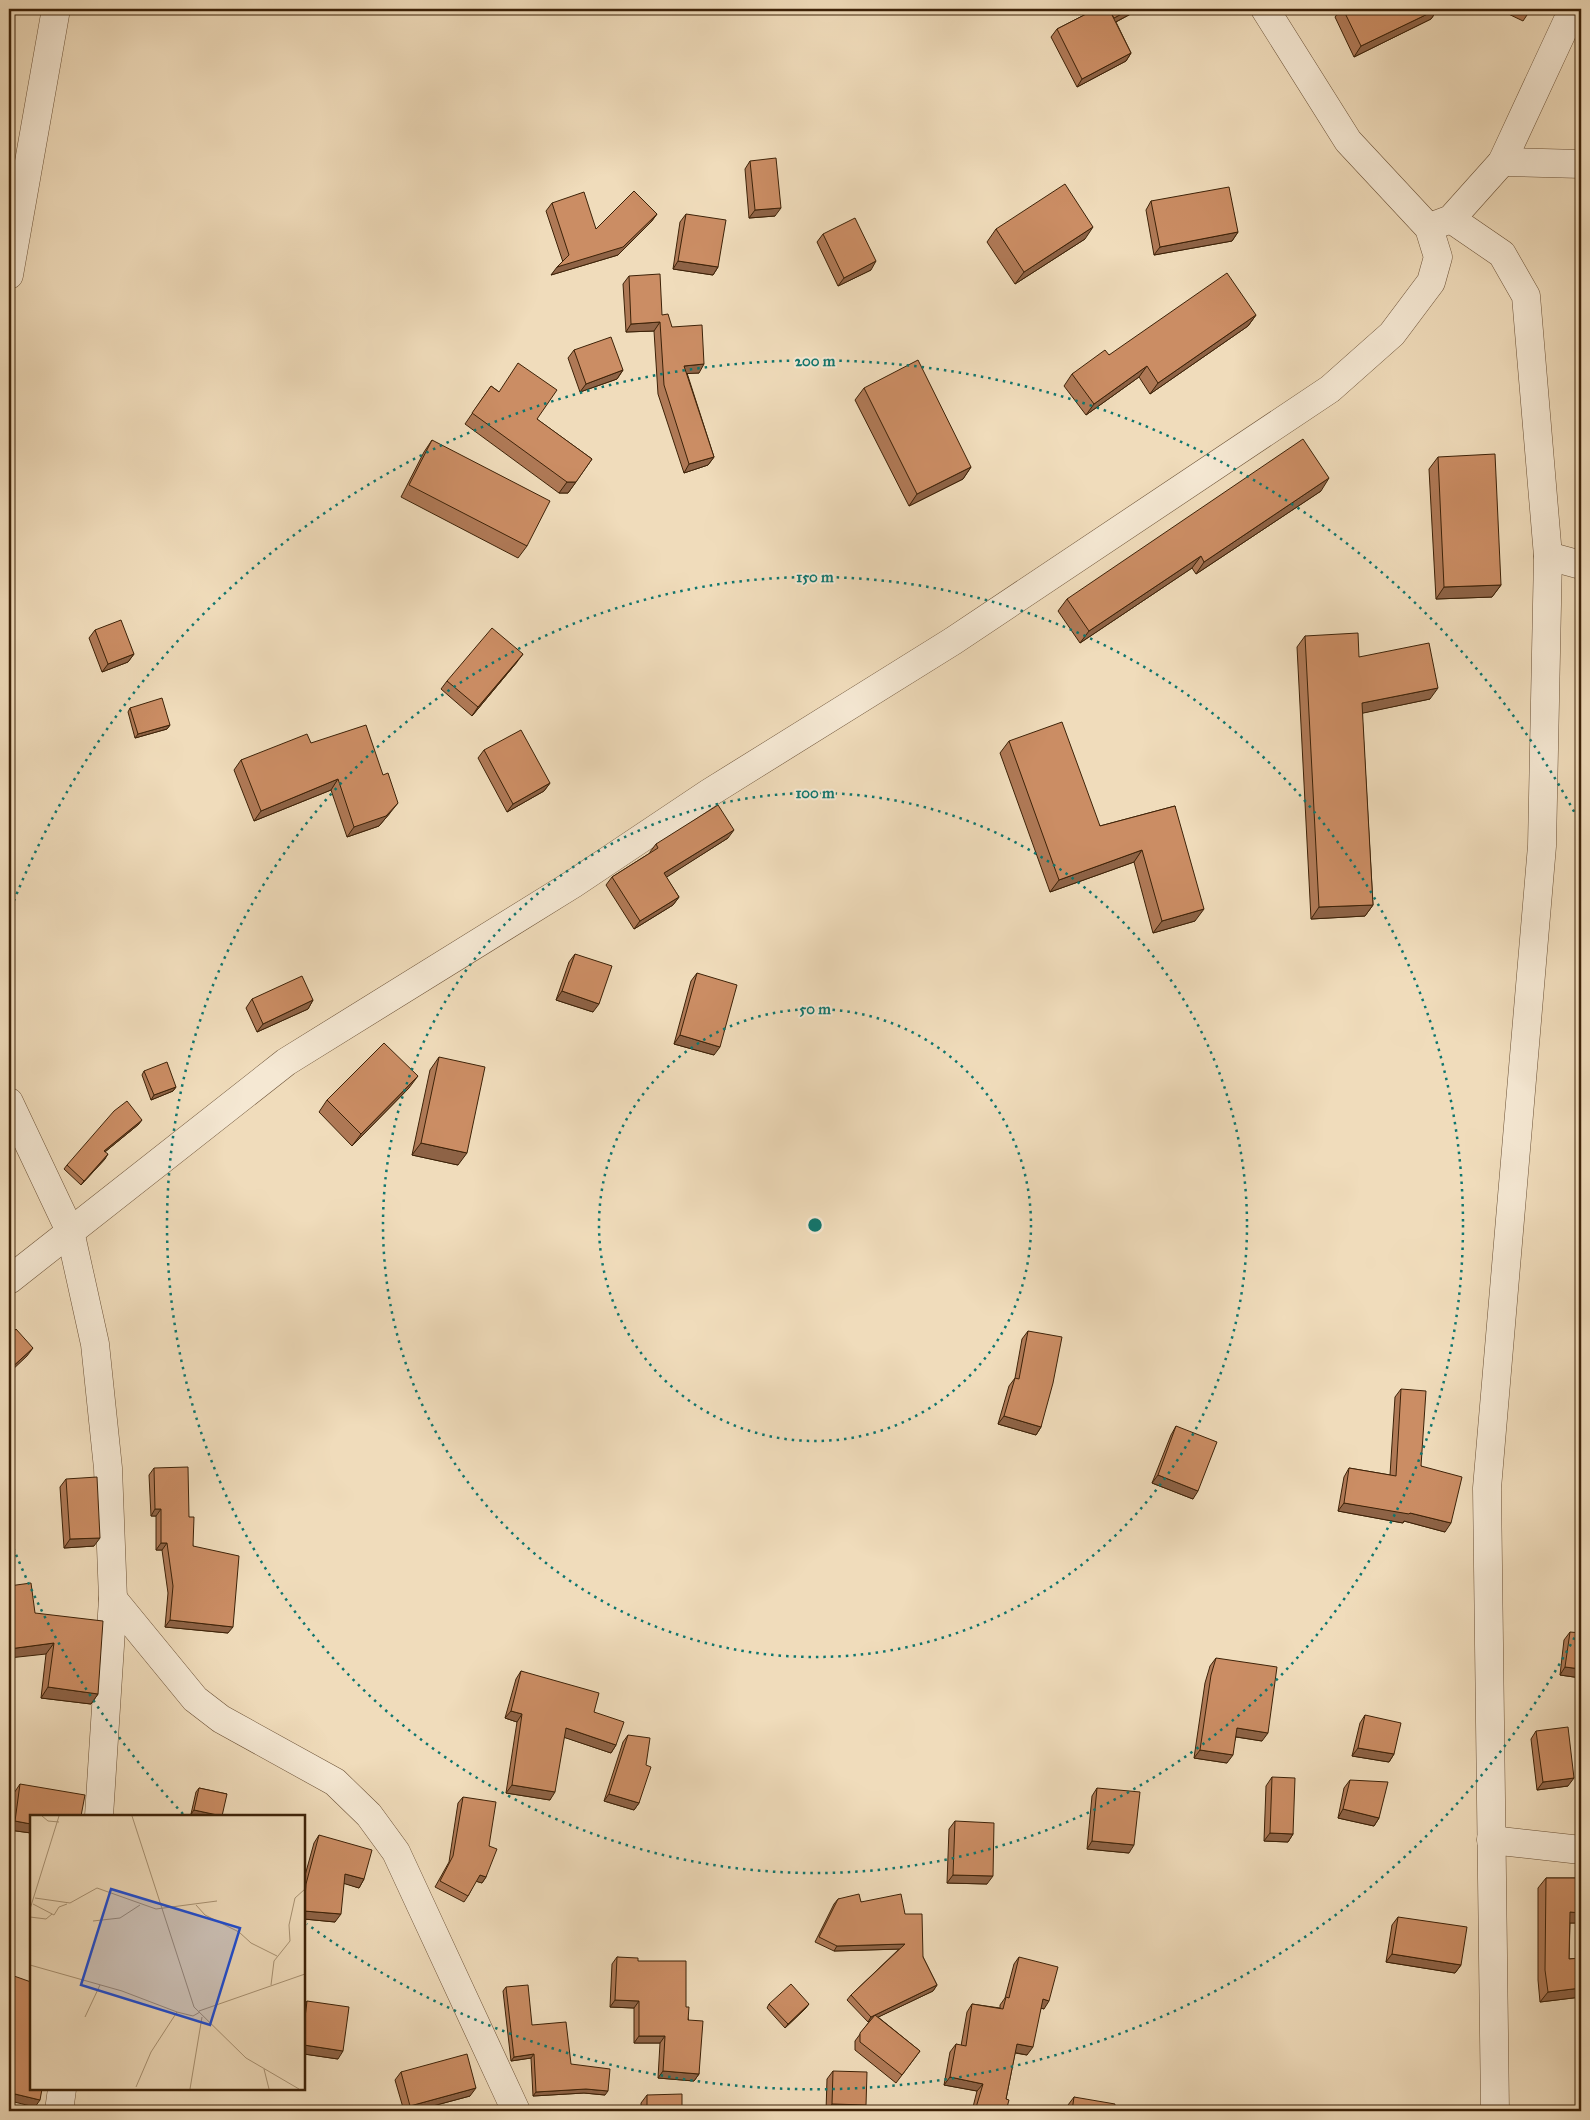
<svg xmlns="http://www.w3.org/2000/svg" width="1590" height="2120" viewBox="0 0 1590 2120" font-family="'IM FELL Great Primer',serif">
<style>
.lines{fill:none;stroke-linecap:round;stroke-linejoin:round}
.minor-casing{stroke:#6a5035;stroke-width:29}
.minor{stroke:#f5e8d3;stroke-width:28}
.wall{fill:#af7956;stroke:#3d2208}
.shaded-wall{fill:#8e6346;stroke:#3d2208}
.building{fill:#cb8d64;stroke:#3d2208}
.ring{fill:none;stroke:#0f766e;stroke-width:2.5;stroke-dasharray:2.5 5}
.inset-road{fill:none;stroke:#a89273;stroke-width:1}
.view{fill:#1d4ed8;fill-opacity:0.15;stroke:#1d4ed8;stroke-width:2.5}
.inset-edge{fill:none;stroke:#3d2208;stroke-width:2.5}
.centre{fill:#0f766e;stroke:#f5e8d3;stroke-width:2.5}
.ring-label{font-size:15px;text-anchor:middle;font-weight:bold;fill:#0f766e;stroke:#f5e8d3;stroke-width:4;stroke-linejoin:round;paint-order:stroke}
</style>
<rect width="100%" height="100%" fill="#f0dcbb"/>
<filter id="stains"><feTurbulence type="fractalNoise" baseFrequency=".004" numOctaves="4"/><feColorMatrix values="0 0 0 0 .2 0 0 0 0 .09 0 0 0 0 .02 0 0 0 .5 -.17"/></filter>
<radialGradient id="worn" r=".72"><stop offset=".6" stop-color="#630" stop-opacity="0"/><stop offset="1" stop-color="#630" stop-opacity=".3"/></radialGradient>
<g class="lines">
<g class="minor-casing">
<g id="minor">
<path d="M1502 162 1581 164"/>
<path d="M1451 219 1502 254 1526 296 1548 556 1542 846 1487 1488 1495 2111"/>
<path d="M1435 225 1451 219 1502 162 1573 9"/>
<path d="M9 275 56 9"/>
<path d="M1548 556 1581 565"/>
<path d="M9 1102 70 1231 95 1344 108 1468 113 1599 99 1816"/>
<path d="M9 1280 286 1062 573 884 709 793 953 641 1330 389 1392 334 1431 282 1438 257 1429 228 1348 141 1265 9"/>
<path d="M113 1599 195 1699 221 1719 335 1782 369 1815 396 1852 516 2111"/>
<path d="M1491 1840 1581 1850"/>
<path d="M59 2111 62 2089"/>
</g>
</g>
<use href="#minor" class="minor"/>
</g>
<g class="wall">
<path d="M1096 9H1140L1116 22 1131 53 1126 61 1077 87 1051 37 1057 29Z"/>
<path d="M1341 9H1438L1431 19 1354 57 1335 17Z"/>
<path d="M1498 9H1531L1523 21Z"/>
<path d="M750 161 775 216 749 218 745 169Z"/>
<path d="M1151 201 1238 232 1232 241 1154 255 1146 210Z"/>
<path d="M552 203 596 229 657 214 651 222 618 255 551 275 563 262 546 211Z"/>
<path d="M1581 208V220L1579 211Z"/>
<path d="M686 214 718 267 713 275 673 269 680 222Z"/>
<path d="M996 229 1085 239 1015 284 987 242Z"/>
<path d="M823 234 871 270 838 286 817 242Z"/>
<path d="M629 276 672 327 699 373H687L714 457 708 465 684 473 658 394 654 331 626 332 623 284Z"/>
<path d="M1256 315 1248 326 1150 394 1139 377 1086 415 1064 386 1072 374 1109 355Z"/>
<path d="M574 350 623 370 617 379 580 392 568 358Z"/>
<path d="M491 386 592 459 568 493H559L465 424Z"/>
<path d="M864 388 971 467 963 479 909 506 855 400Z"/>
<path d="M432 440 527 546 518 558 401 497 424 452Z"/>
<path d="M1438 457 1501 585 1492 597 1436 599 1429 469Z"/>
<path d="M1321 491 1196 574 1192 568 1080 643 1058 611 1067 599Z"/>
<path d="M95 630 134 654 128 662 102 672 89 638Z"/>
<path d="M1305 636 1359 657 1430 699 1362 713 1373 905 1365 916 1311 919 1297 647Z"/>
<path d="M517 662 472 716 441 689 447 681Z"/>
<path d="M130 708 170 725 167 729 135 738 128 712Z"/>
<path d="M1009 741 1100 826 1175 806 1195 921 1153 933 1134 862 1050 892 1000 753Z"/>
<path d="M311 743 390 813 379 826 347 837 331 790 254 821 234 770 241 760Z"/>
<path d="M484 750 550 783 544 791 507 812 478 758Z"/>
<path d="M728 838 666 877 679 897 673 905 634 929 606 885 612 877 650 853V852L656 844Z"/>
<path d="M575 954 593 1012 556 1000 569 962Z"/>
<path d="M697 973 714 1055 674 1044 691 981Z"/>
<path d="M252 999 313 1000 308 1009 257 1032 246 1008Z"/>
<path d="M439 1057 458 1165 412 1155 430 1070Z"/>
<path d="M144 1071 176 1087 173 1091 151 1100 142 1075Z"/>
<path d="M409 1088 352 1146 319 1112 327 1100Z"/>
<path d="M139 1124 105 1152V1159L81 1185 64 1169 67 1165Z"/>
<path d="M1028 1331 1041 1427 1036 1435 998 1424 1009 1386 1015 1378 1022 1339Z"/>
<path d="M1401 1389 1421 1466 1445 1532 1404 1521 1403 1523 1338 1511 1344 1477 1349 1468 1390 1475 1395 1397Z"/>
<path d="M1176 1426 1193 1499 1152 1483 1171 1435Z"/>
<path d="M154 1468 189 1517 193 1546 228 1633 165 1627 168 1593 162 1550H156V1516H151L149 1475Z"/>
<path d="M66 1479 94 1546 64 1548 60 1487Z"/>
<path d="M35 1613 98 1694 91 1704 41 1698 46 1654Z"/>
<path d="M1570 1632 1581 1678 1560 1675 1564 1640Z"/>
<path d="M1216 1658 1262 1741 1236 1737 1227 1763 1194 1758 1205 1683 1210 1666Z"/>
<path d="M521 1671 594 1712 616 1745 611 1753 564 1737 550 1800 506 1793 517 1722 505 1718 516 1679Z"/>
<path d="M1365 1715 1394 1754 1389 1762 1352 1756 1360 1723Z"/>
<path d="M1536 1731 1568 1786 1537 1790 1531 1739Z"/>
<path d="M628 1735 639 1803 634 1810 604 1801 623 1742Z"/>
<path d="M1272 1777 1293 1834 1288 1842 1264 1841 1266 1786Z"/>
<path d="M1350 1780 1379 1818 1374 1826 1338 1818 1344 1788Z"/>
<path d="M20 1784 31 1816V1833L9 1830 14 1793Z"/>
<path d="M199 1788 227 1794 191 1814 196 1792Z"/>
<path d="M1097 1788 1129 1853 1087 1849 1092 1796Z"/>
<path d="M463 1797 489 1846 486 1877 482 1883 476 1881 468 1896 464 1902 435 1887 449 1862 458 1803Z"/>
<path d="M955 1821 987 1884 947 1883 949 1829Z"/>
<path d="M319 1835 364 1879 359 1888 344 1883 335 1922 304 1919V1879L314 1843Z"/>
<path d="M1546 1878H1581V1923H1570L1569 1959 1581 1958V1997L1540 2002 1538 1980V1888Z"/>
<path d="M838 1899 861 1902 905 1914 923 1957 937 1985 933 1991 878 2017 920 2051 896 2083 855 2050V2041L869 2022H868L847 2000 851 1995 899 1949 834 1951 815 1942 834 1904Z"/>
<path d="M1398 1917 1461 1965 1455 1973 1386 1962 1392 1925Z"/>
<path d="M617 1957 638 1961 686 2007 699 2074 694 2081 658 2078 660 2043H634V2008L610 2007 612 1964Z"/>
<path d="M1019 1957 1044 2009 1041 2008 1027 2055 1015 2053 1006 2099V2111H972L977 2091 944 2085 950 2052 956 2044 961 2046 967 2012 972 2004 1000 2008V2005L1005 1998 1014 1964Z"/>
<path d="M506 1987 532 2025 571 2064 605 2095 584 2093 533 2096 531 2058 511 2061 503 1991Z"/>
<path d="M307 2001 338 2059 304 2054V2006Z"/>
<path d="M769 2004 806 2008 785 2028 767 2008Z"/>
<path d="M833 2071 861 2111H826L827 2079Z"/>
<path d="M401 2072 470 2096 414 2111H404L395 2080Z"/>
<path d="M647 2095 682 2111H641V2103Z"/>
<path d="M1074 2097 1114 2111H1067L1068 2105Z"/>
</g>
<g class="shaded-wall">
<path d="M1131 9H1140L1108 26 1114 18Z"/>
<path d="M1438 9 1431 19 1354 57 1361 46Z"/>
<path d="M1131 53 1126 61 1077 87 1082 79Z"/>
<path d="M781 208 775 216 749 218 755 210Z"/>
<path d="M657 214 651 222 618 255 551 275 557 267Z"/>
<path d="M1093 227 1085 239 1015 284 1024 272Z"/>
<path d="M1238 232 1232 241 1154 255 1160 247Z"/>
<path d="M678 261 718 267 713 275 673 269Z"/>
<path d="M876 261 871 270 838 286 844 278Z"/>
<path d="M1256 315 1248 326 1150 394 1158 383Z"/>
<path d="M660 322 654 331 626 332 631 324Z"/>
<path d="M704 364 699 373 678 374 684 366Z"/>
<path d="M1147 366 1139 377 1086 415 1094 404Z"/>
<path d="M623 370 617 379 580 392 586 384Z"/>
<path d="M714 457 708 465 684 473 689 464Z"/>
<path d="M971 467 963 479 909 506 917 494Z"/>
<path d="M1329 478 1321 491 1196 574 1204 562Z"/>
<path d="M567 482H576L568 493H559Z"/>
<path d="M1201 556 1192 568 1080 643 1089 631Z"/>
<path d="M1501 585 1492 597 1436 599 1444 587Z"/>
<path d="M134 654 128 662 102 672 108 664Z"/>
<path d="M523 654 517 662 472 716 478 707Z"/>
<path d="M1438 688 1430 699 1354 715 1362 703Z"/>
<path d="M170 725 167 729 135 738 138 734Z"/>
<path d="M338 779 331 790 254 821 261 811Z"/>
<path d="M550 783 544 791 507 812 513 804Z"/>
<path d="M398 803 390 813 379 826 347 837 354 827Z"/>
<path d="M734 830 728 838 659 882 664 873Z"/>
<path d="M1142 850 1134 862 1050 892 1059 880Z"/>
<path d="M679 897 673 905 634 929 640 921Z"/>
<path d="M1373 905 1365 916 1311 919 1319 907Z"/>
<path d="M1204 909 1195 921 1153 933 1162 921Z"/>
<path d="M562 991 599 1004 593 1012 556 1000Z"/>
<path d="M313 1000 308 1009 257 1032 263 1024Z"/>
<path d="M680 1035 720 1047 714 1055 674 1044Z"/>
<path d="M418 1076 409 1088 352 1146 361 1134Z"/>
<path d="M176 1087 173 1091 151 1100 154 1095Z"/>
<path d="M142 1120 139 1124 101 1155 104 1151Z"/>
<path d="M421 1143 467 1153 458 1165 412 1155Z"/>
<path d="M108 1154 105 1159 81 1185 84 1181Z"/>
<path d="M33 1348 27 1356 9 1373V1370Z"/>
<path d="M1004 1416 1041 1427 1036 1435 998 1424Z"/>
<path d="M1158 1475 1198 1491 1193 1499 1152 1483Z"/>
<path d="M1344 1503 1410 1513 1451 1523 1445 1532 1404 1521 1403 1523 1338 1511Z"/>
<path d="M155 1509H161L156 1516H151Z"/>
<path d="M100 1538 94 1546 64 1548 70 1539Z"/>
<path d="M161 1543H167L162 1550H156Z"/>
<path d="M170 1620 233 1627 228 1633 165 1627Z"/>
<path d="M54 1643 46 1654 9 1658V1649Z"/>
<path d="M1565 1667 1581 1669V1678L1560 1675Z"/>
<path d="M48 1687 98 1694 91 1704 41 1698Z"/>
<path d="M511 1711 522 1714 517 1722 505 1718Z"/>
<path d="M566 1728 616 1745 611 1753 560 1736Z"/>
<path d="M1237 1728 1268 1733 1262 1741 1231 1736Z"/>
<path d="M1358 1748 1394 1754 1389 1762 1352 1756Z"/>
<path d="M1200 1750 1233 1755 1227 1763 1194 1758Z"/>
<path d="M1574 1778 1568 1786 1537 1790 1543 1782Z"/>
<path d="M512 1785 555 1792 550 1800 506 1793Z"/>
<path d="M609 1794 639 1803 634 1810 604 1801Z"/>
<path d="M1343 1809 1379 1818 1374 1826 1338 1818Z"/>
<path d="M194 1810 222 1816H201L191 1814Z"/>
<path d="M15 1821 31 1824V1833L9 1830Z"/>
<path d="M1270 1833 1293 1834 1288 1842 1264 1841Z"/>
<path d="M1092 1841 1134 1845 1129 1853 1087 1849Z"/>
<path d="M345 1874 364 1879 359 1888 339 1882Z"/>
<path d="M480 1875 486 1877 482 1883 475 1881Z"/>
<path d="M953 1875 993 1876 987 1884 947 1883Z"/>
<path d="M304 1911 341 1914 335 1922 304 1919Z"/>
<path d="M1570 1912 1581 1913V1923H1562Z"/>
<path d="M905 1944 901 1949 834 1951 837 1946Z"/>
<path d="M1392 1954 1461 1965 1455 1973 1386 1962Z"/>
<path d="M937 1985 933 1991 868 2022 871 2017Z"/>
<path d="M1581 1988V1997L1540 2002 1548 1992Z"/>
<path d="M1043 1999 1049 2001 1044 2009 1037 2007Z"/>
<path d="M615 2000 639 2001 634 2008 610 2007Z"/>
<path d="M809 2004 806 2008 785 2028 788 2024Z"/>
<path d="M639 2036H665L660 2043H634Z"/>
<path d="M1017 2044 1033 2047 1027 2055 1012 2052Z"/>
<path d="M304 2045 343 2051 338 2059 304 2054Z"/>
<path d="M534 2054 531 2058 511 2061 514 2057Z"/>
<path d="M663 2071 699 2074 694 2081 658 2078Z"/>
<path d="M950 2077 983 2084 977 2091 944 2085Z"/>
<path d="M476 2088 470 2096 414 2111H406L410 2106Z"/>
<path d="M586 2089 608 2091 605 2095 584 2093 533 2096 536 2092Z"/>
<path d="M15 2094 40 2100 35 2107 10 2101Z"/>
<path d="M832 2104 866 2105 861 2111H827Z"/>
</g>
<g class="building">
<path d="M1096 9H1131L1114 18 1110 11 1131 53 1082 79 1057 29Z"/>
<path d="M1343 9H1438L1361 46Z"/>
<path d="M1520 9H1531L1528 13Z"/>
<path d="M776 158 781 208 755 210 750 161Z"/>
<path d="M1065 184 1093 227 1024 272 996 229Z"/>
<path d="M1229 187 1238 232 1160 247 1151 201Z"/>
<path d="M634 191 657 214 623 247 557 267 569 255 552 203 584 192 596 229Z"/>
<path d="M686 214 726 220 718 267 678 261Z"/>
<path d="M855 218 876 261 844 278 823 234Z"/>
<path d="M1227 273 1256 315 1158 383 1147 366 1094 404 1072 374 1105 350 1109 355Z"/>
<path d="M660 274 662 315 668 314 672 327 702 325 704 364 684 366 714 457 689 464 664 385 660 322 631 324 629 276Z"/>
<path d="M611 337 623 370 586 384 574 350Z"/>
<path d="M918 360 971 467 917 494 864 388Z"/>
<path d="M518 363 557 390 537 419 592 459 576 482H567L472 413 491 386 499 392Z"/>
<path d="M1303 439 1329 478 1204 562 1201 556 1089 631 1067 599Z"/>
<path d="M432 440 550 501 527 546 409 485Z"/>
<path d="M1495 454 1501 585 1444 587 1438 457Z"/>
<path d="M121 620 134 654 108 664 95 630Z"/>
<path d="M492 628 523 654 478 707 447 681Z"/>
<path d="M1358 633 1359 657 1429 643 1438 688 1362 703 1373 905 1319 907 1305 636Z"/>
<path d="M162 698 170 725 138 734 130 708Z"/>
<path d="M1062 722 1100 826 1175 806 1204 909 1162 921 1142 850 1059 880 1009 741Z"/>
<path d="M366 725 383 775 388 773 398 803 386 816 354 827 338 779 261 811 241 760 307 734 311 743Z"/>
<path d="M521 730 550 783 513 804 484 750Z"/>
<path d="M718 805 734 830 664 873 679 897 640 921 612 877 658 848 656 844Z"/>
<path d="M575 954 612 966 599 1004 562 991Z"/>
<path d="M697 973 737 985 720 1047 680 1035Z"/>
<path d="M302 976 313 1000 263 1024 252 999Z"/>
<path d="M384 1043 418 1076 361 1134 327 1100Z"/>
<path d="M439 1057 485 1067 467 1153 421 1143Z"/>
<path d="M167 1062 176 1087 154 1095 144 1071Z"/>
<path d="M127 1101 142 1120 104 1151 108 1154 84 1181 67 1165 114 1111Z"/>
<path d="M16 1329 33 1348 9 1370V1337Z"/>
<path d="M1028 1331 1062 1337 1053 1383 1041 1427 1004 1416 1015 1378 1019 1379Z"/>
<path d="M1401 1389 1426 1391 1421 1466 1462 1477 1451 1523 1410 1513 1409 1514 1344 1503 1349 1468 1396 1476Z"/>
<path d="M1176 1426 1217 1442 1198 1491 1158 1475Z"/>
<path d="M188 1467 189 1517H194L193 1546 239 1556 233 1627 170 1620 173 1586 167 1543H161V1509H155L154 1468Z"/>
<path d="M97 1477 100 1538 70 1539 66 1479Z"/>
<path d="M31 1583 35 1613 103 1621 98 1694 48 1687 54 1643 9 1649V1586Z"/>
<path d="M1570 1632 1581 1633V1669L1565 1667Z"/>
<path d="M1216 1658 1277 1667 1268 1733 1237 1728 1233 1755 1200 1750 1211 1675Z"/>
<path d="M521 1671 599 1693 594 1712 624 1722 616 1745 566 1728 555 1792 512 1785 522 1714 511 1711Z"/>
<path d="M1365 1715 1401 1723 1394 1754 1358 1748Z"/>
<path d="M1568 1727 1574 1778 1543 1782 1536 1731Z"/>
<path d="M628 1735 650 1738 646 1765 651 1767 639 1803 609 1794Z"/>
<path d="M1272 1777 1295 1778 1293 1834 1270 1833Z"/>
<path d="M1350 1780 1388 1782 1379 1818 1343 1809Z"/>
<path d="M20 1784 85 1795 81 1816H31V1824L15 1821Z"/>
<path d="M199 1788 227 1794 222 1816 194 1810Z"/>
<path d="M1097 1788 1140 1792 1134 1845 1092 1841Z"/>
<path d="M463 1797 496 1802 489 1846 497 1849 486 1877 480 1875 468 1896 440 1881 453 1856Z"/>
<path d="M955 1821 994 1823 993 1876 953 1875Z"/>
<path d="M319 1835 372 1850 364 1879 345 1874 341 1914 304 1911 306 1884Z"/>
<path d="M1546 1878H1581V1913L1570 1912 1569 1959 1581 1958V1988L1548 1992 1545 1970Z"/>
<path d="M859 1894 861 1902 901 1894 905 1914H922L923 1957 937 1985 875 2015 871 2017 851 1995 905 1944 837 1946 819 1937 838 1899Z"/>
<path d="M1398 1917 1467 1927 1461 1965 1392 1954Z"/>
<path d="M617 1957 638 1958V1961H686V2007H689L688 2020 703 2021 699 2074 663 2071 665 2036H639V2001L615 2000Z"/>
<path d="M1019 1957 1058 1967 1049 2001 1043 1999 1033 2047 1017 2044 1006 2099 1009 2100 1006 2111H975L983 2084 950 2077 956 2044 966 2046 972 2004 1003 2009 1006 1997 1009 1998Z"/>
<path d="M14 1976 31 1982V2089H42L40 2100 15 2094 11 2111H9V1977Z"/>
<path d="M791 1984 809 2004 788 2024 769 2004Z"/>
<path d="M528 1985 532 2025 566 2022 571 2064 610 2069 608 2091 586 2089 536 2092 534 2054 514 2057 506 1987Z"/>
<path d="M307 2001 349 2007 343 2051 304 2045V2026Z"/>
<path d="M875 2015 920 2051 902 2075 860 2042V2033Z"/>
<path d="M467 2054 476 2088 410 2106 401 2072Z"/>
<path d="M833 2071 867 2072 866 2105 832 2104Z"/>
<path d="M682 2094V2111H647V2095Z"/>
<path d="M1074 2097 1115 2104 1114 2111H1072Z"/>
</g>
<g class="ring">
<circle cx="815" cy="1225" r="216"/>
<circle cx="815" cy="1225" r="432"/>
<circle cx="815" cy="1225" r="648"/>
<path d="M1578 1631A864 864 0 0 1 307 1924M183 1814A864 864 0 0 1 11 1542M11 908A864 864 0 0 1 1578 819"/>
</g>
<g transform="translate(30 1815)">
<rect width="275" height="275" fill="#f0dcbb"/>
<path class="inset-road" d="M12 1 18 6 29 7M102 1 164 192 216 243 269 274M5 83 40 88 67 73 126 94 187 86M3 89 24 100 29 92 37 89M166 90 175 100 209 117 221 128 247 141M0 94 29 1M0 102 16 104 22 99M63 106 90 103 110 90M0 150 92 176 147 197 163 201 170 197M241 170 244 146 260 126 259 110 265 83 275 74M169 196 275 159M55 202 70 170M234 254 239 274M106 272 121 237 147 197M160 274 172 202"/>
<path class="view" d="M81 74 210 113 180 210 51 170Z"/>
<rect width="275" height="275" class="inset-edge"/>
</g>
<circle cx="815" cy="1225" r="8" class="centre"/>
<g class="ring-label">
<text x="815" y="366">200 m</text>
<text x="815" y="582">150 m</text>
<text x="815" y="798">100 m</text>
<text x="815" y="1014">50 m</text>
</g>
<rect width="1590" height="2120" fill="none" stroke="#f0dcbb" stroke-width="30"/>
<rect x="10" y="10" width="1570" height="2100" fill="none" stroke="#3d2208" stroke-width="2.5"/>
<rect x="15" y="15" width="1560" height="2090" fill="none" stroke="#3d2208"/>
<rect width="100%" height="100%" filter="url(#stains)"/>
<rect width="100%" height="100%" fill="url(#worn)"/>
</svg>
